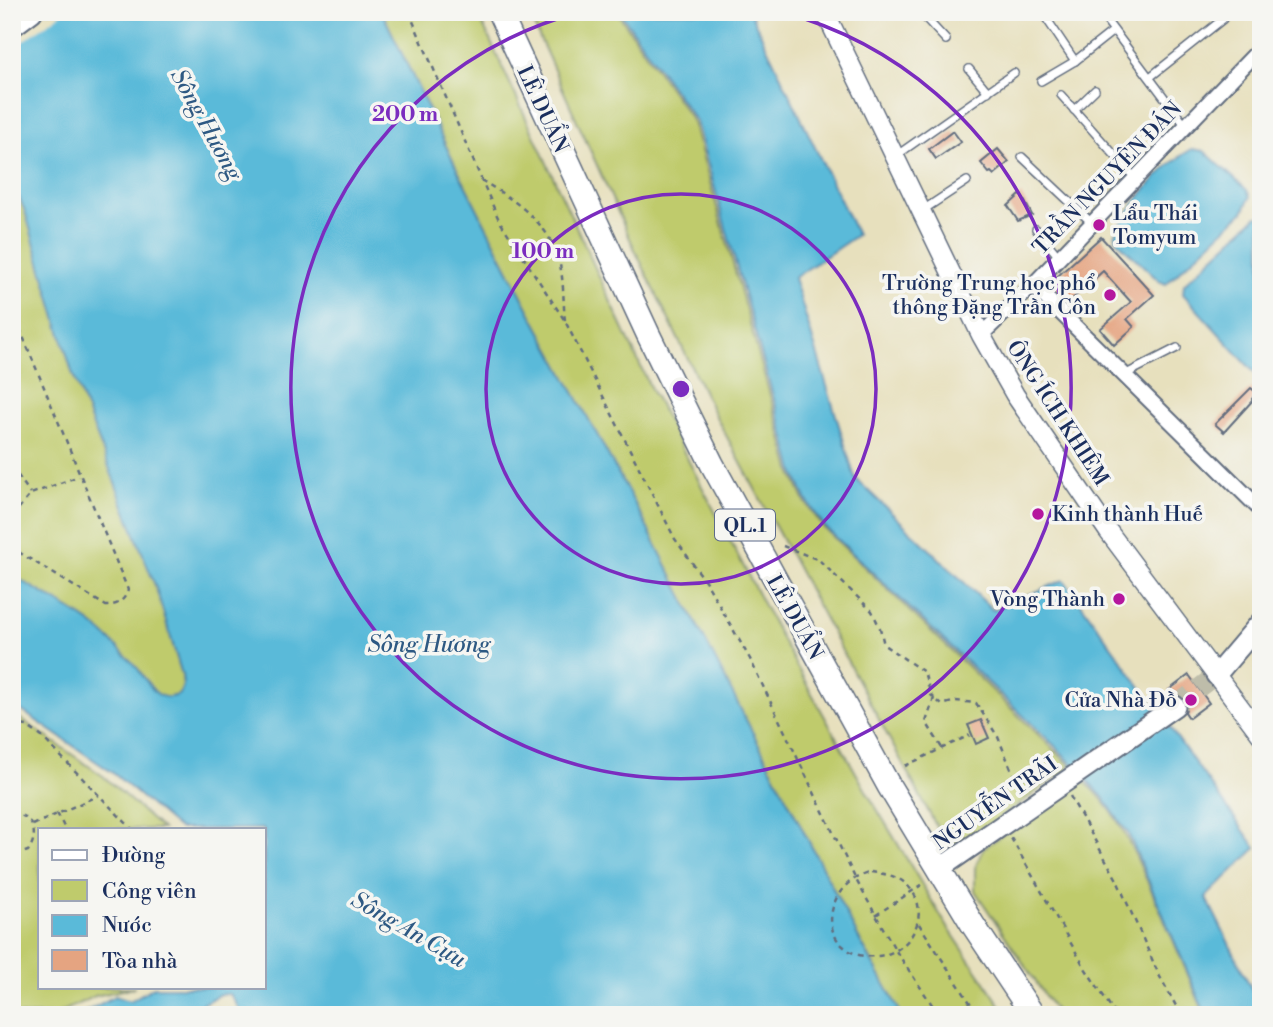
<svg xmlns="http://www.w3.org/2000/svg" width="1273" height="1027" viewBox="0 0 1273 1027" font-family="'Libre Bodoni',serif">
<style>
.green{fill:#bfcb6c;stroke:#6d7d65;stroke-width:2}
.water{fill:#5abad9;stroke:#3a749c;stroke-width:2}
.pier{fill:#e7e0bd}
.building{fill:#e5a481}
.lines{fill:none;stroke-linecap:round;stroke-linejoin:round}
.secondary-tunnel{stroke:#bebdaa;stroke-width:19;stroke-dasharray:19 10;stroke-linecap:butt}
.service-casing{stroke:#626d7f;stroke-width:10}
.minor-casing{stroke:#626d7f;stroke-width:18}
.tertiary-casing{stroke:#626d7f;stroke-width:21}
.secondary-casing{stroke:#626d7f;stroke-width:23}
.primary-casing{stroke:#626d7f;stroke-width:26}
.path{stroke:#626d7f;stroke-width:2.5;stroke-dasharray:5 5;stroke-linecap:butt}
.service{stroke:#fff;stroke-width:7}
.minor{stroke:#fff;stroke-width:14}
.tertiary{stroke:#fff;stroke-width:18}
.secondary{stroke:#fff;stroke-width:19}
.primary{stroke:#fff;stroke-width:23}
.ring{fill:none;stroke:#7b2cbf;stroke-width:3.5}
.poi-dot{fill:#b5179e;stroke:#f6f6f2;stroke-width:2.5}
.labels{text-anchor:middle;stroke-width:7;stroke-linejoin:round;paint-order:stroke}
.shield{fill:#f6f6f2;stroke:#5d6b8a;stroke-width:2}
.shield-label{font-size:19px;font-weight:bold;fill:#1b2f5e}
.street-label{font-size:21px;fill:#1b2f5e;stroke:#f6f6f2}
.poi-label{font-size:21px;fill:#1b2f5e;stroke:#f6f6f2;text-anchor:end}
.water-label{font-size:23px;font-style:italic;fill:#2e5983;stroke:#f6f6f2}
.centre{fill:#7b2cbf;stroke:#f6f6f2;stroke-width:3.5}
.ring-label{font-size:21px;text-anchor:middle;font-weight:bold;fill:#7b2cbf;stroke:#f6f6f2;stroke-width:7;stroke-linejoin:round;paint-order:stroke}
</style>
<rect width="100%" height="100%" fill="#f6f6f2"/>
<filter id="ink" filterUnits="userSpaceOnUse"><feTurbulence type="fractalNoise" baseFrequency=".0143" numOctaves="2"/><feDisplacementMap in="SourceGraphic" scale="14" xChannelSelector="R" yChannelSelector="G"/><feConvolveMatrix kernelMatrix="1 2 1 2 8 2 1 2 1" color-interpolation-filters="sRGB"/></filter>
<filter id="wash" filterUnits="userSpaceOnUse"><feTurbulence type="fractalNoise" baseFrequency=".00686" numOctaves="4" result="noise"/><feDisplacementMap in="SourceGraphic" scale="28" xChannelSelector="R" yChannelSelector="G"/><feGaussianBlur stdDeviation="1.57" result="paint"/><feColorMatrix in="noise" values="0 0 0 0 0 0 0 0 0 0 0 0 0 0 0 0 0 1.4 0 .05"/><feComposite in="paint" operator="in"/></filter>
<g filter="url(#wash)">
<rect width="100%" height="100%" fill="#e7e0bd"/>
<g class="green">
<path d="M382 12H477L652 391 782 640 865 789 945 923 1007 1015H902L858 937 635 504 529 310 456 167Z"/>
<path d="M528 12H617L693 122 792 473 805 502 824 528 1071 766 969 841 953 842 939 831 713 411 636 252Z"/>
<path d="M12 181 25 211 72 372 156 588 182 675 183 686 180 694C153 707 148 677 132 662 119 649 106 635 92 624 67 606 38 591 12 575Z"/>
<path d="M12 713 103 776 162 829H40V987H135L95 996 55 1015H12Z"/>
<path d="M1077 779C1094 783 1118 820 1126 836 1155 894 1179 955 1205 1015H1058L975 891V868L983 849Z"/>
</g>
<g class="water">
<path d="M12 12H382L456 167 529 310 635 504 858 937 902 1015H243L230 994H220L182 1015H80L115 996 130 1001 154 987H264V829H179L113 773 12 704V575C38 591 67 606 92 624 106 635 119 649 132 662 148 677 153 707 180 694L183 686 182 675 156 588 72 372 25 211 12 181Z"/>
<path d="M620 12H750L857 235 794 278 855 478 993 610 1064 580 1256 848 1206 897 1261 1008V1015H1206L1128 833 1102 796 1058 749 825 527 807 501 795 474 696 122Z"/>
<path d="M1192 149 1204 151 1247 190 1250 197 1243 212 1166 284 1159 281 1117 241 1115 233C1134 201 1160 167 1192 149Z"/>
<path d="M1257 216H1261V380L1183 294 1184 284Z"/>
</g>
<path class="pier" d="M12 12H64L12 49Z"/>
<g id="blocks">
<g class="building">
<path d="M953 131 961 142 936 159 929 149Z"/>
<path d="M998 149 1009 162 994 175 991 172 989 173 981 163Z"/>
<path d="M1021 194 1032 215 1018 221 1008 206Z"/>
<path d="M1101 237 1154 295 1127 319 1134 327 1114 345 1100 329 1131 302 1103 271 1068 303 1050 283Z"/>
<path d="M1251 388 1257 393 1252 399 1253 400 1224 432 1215 424Z"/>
<path d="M1189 675 1209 703 1189 718 1185 712 1187 706 1185 699 1180 695 1172 694 1169 690Z"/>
<path d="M981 720 989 738 976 744 968 725Z"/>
</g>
</g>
</g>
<g filter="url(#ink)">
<use href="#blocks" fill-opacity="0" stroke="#626d7f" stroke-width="2"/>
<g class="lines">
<path class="secondary-tunnel" d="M1175 706 1216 675"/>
<g class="service-casing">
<g id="service">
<path d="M920 12 946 40"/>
<path d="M1042 12 1075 61"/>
<path d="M1100 12 1185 125"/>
<path d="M969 69 988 92"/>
<path d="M1150 77 1223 19"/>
<path d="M1041 81 1075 61 1113 31"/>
<path d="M1061 95 1135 178"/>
<path d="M1074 110 1095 90"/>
<path d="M897 155 1014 73"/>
<path d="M1022 157 1092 223"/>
<path d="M923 210 967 181"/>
<path d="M1036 229 1059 257"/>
<path d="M1124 375 1177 348"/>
</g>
</g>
<g class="minor-casing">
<g id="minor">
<path d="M1033 285 1261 510"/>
<path d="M981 335 1033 285 1261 48"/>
</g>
</g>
<g class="tertiary-casing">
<path id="tertiary" d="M825 12 981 335 1015 395 1108 531 1261 735"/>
</g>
<g class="secondary-casing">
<g id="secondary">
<path d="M12 27 32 12"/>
<path d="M1216 675 1261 622"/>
<path d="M939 869 1175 706"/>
</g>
</g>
<g class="primary-casing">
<path id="primary" d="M499 12 648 334 712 464 889 786 973 925 1033 1015"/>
</g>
<g class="path">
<path d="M409 12 499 220 565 321 675 539 706 582 750 659 855 878 896 951 939 1015"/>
<path d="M481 180C514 200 549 222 559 261 564 279 563 302 565 321"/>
<path d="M12 310 128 590C124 601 118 605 106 606L12 548"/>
<path d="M12 467 30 493"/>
<path d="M12 516 31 494 79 476"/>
<path d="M783 546 819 560 872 611 880 628 884 645 924 672 931 695 942 705 956 701 976 703 998 737 1014 776 1040 780"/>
<path d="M934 698 926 722 942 748"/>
<path d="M12 724 27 726 42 737 132 829"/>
<path d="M905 766 970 735"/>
<path d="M1070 796 1116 878 1159 975 1181 1015"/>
<path d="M12 813C33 815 40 834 28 851L12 856"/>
<path d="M57 813 65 829"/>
<path d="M33 825 99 795"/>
<path d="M1011 838 1085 968 1116 1015"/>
<path d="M871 872C884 874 896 875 906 884 934 910 912 953 878 956 864 957 854 956 843 946 821 927 832 891 856 878 860 876 866 874 871 872Z"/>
<path d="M12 901 15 908 12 914"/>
<path d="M876 915 926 882"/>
<path d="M919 924 978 1015"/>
<path d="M983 1015 990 1010 994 1015"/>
</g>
<use href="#service" class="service"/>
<use href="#minor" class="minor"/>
<use href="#tertiary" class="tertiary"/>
<use href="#secondary" class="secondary"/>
<use href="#primary" class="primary"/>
</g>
</g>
<g class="ring">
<circle cx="681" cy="389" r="195"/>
<path d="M782 12A390 390 0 1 1 580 12"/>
</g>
<g class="poi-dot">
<circle cx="1099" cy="225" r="7"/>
<circle cx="1110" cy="295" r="7"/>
<circle cx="1038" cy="514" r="7"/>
<circle cx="1119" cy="599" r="7"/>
<circle cx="1191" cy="700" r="7"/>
</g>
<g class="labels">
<rect class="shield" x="715" y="509.5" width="60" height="31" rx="5"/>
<g class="shield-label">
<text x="745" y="532">QL.1</text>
</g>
<g class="street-label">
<text transform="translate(543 109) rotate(65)" y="7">LÊ DUẨN</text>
<text transform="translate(1107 178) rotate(-46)" y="7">TRẦN NGUYÊN ĐÁN</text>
<text transform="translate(1058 413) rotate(57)" y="7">ÔNG ÍCH KHIÊM</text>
<text transform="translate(795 617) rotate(61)" y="7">LÊ DUẨN</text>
<text transform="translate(995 803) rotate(-35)" y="7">NGUYỄN TRÃI</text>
</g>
<g class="poi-label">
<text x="1113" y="220" text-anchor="start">Lẩu Thái<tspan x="1113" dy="24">Tomyum</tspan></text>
<text x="1096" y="290">Trường Trung học phổ<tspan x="1096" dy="24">thông Đặng Trần Côn</tspan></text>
<text x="1052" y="521" text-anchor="start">Kinh thành Huế</text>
<text x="1105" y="606">Vòng Thành</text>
<text x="1177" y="707">Cửa Nhà Đồ</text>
</g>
<g class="water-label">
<text transform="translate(207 124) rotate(61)" y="8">Sông Hương</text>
<text x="429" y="652">Sông Hương</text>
<text transform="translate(409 929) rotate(30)" y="8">Sông An Cựu</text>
</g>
</g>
<circle cx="681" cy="389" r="10" class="centre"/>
<g class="ring-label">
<text x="405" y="121">200 m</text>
<text x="543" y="258">100 m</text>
</g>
<rect width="1273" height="1027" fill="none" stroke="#f6f6f2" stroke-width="42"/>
<rect x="38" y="828" width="228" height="161" fill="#f6f6f2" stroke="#9ea6b7" stroke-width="2"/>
<rect x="52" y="850" width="35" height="10" fill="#ffffff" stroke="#9ea6b7" stroke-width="2"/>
<text x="102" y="862" font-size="21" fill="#1b2f5e">Đường</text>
<rect x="52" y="880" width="35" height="21" fill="#bfcb6c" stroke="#9ea6b7" stroke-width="2"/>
<text x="102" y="898" font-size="21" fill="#1b2f5e">Công viên</text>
<rect x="52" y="915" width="35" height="21" fill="#5abad9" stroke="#9ea6b7" stroke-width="2"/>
<text x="102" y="932" font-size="21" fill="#1b2f5e">Nước</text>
<rect x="52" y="950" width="35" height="21" fill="#e5a481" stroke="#9ea6b7" stroke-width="2"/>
<text x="102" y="968" font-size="21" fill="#1b2f5e">Tòa nhà</text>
</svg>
